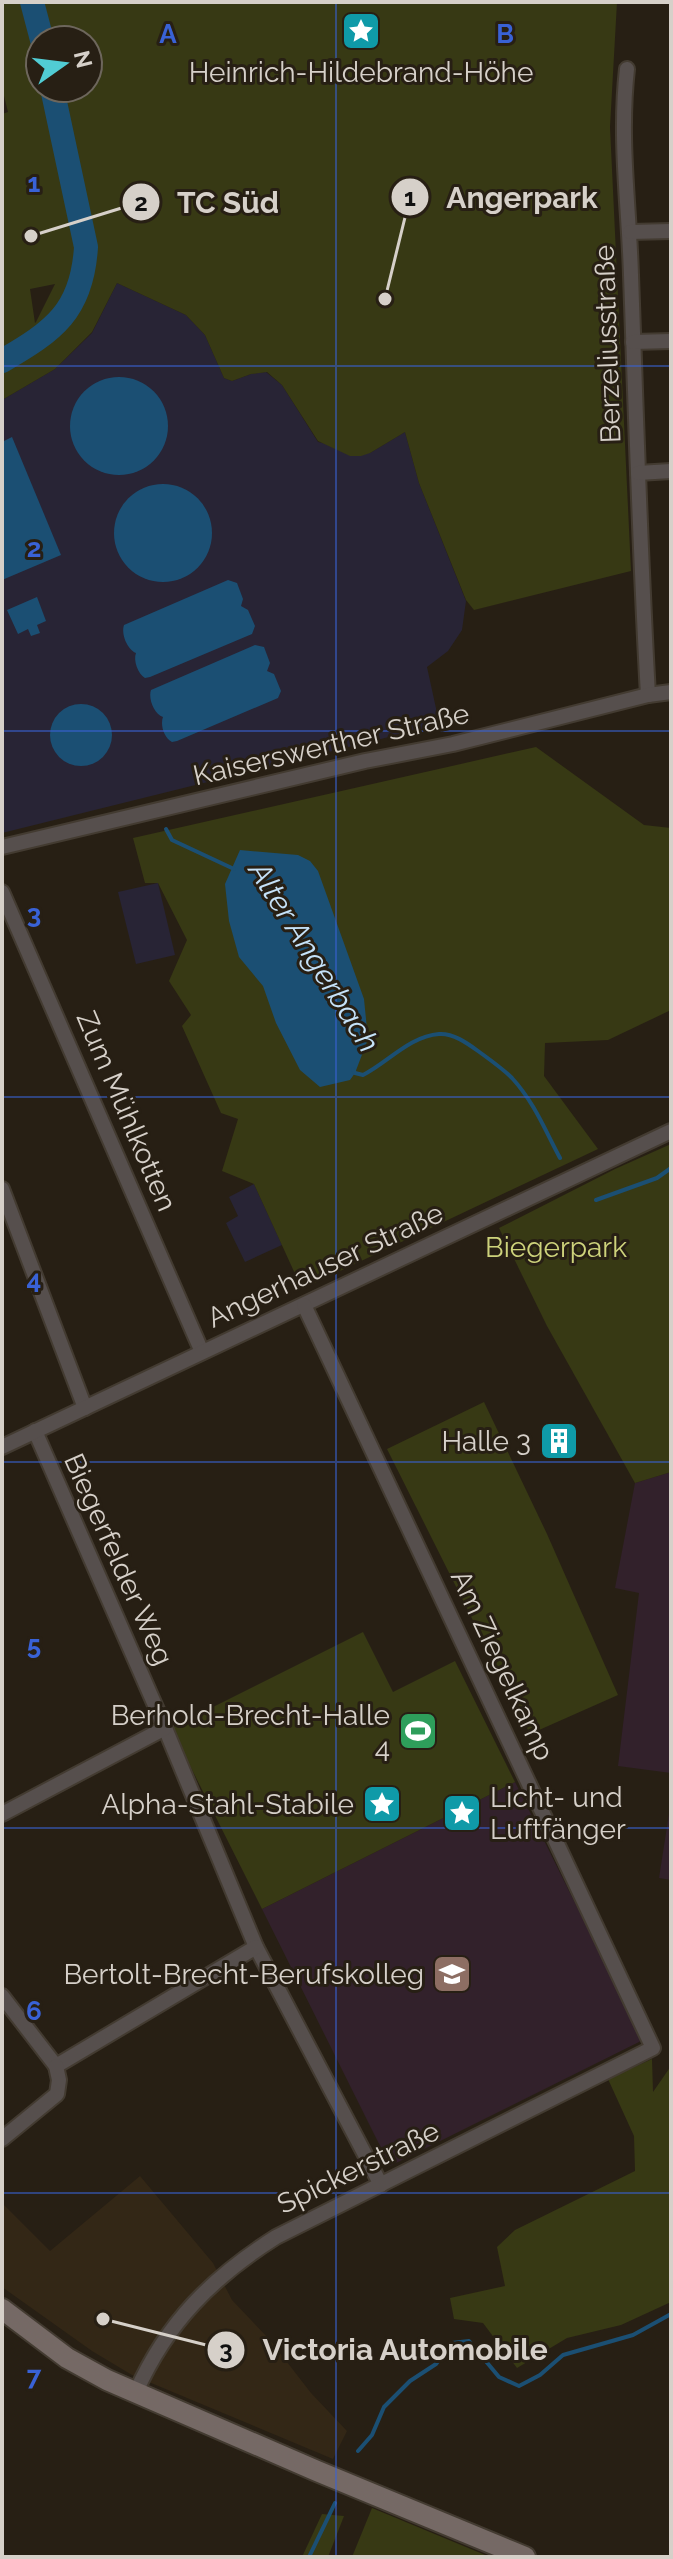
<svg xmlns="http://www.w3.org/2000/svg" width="673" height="2559" viewBox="0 0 673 2559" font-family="Raleway,sans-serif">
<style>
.built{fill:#332716}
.industrial{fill:#282435}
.education{fill:#32212b}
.green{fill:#373914;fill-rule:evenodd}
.water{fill:#1b4f73}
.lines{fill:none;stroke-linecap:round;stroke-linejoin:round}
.stream{stroke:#1b4f73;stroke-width:4}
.river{stroke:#1b4f73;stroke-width:24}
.minor-casing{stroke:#433b31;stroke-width:18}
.secondary-casing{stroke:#433b31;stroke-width:24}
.minor{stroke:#564f4d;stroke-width:14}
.secondary{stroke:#756965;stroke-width:20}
.grid{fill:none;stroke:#3962d6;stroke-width:2;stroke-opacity:0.55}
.labels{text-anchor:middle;stroke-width:6;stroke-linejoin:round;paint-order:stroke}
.poi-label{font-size:28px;fill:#d6d0c9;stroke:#271f14;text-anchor:end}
.street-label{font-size:28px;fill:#d6d0c9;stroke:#271f14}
.park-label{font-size:28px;fill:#cdd27b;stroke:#271f14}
.water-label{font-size:30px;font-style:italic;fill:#c5e2f9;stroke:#271f14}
.grid-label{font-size:26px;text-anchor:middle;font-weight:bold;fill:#3962d6;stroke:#271f14;stroke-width:6;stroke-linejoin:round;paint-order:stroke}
.leader{fill:none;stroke:#d6d0c9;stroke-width:3}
.callout-dot{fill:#d6d0c9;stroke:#271f14;stroke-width:3}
.mark-label{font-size:24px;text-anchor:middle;font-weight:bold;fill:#111}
.callout-label{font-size:30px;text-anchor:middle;font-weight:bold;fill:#d6d0c9;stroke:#271f14;stroke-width:6;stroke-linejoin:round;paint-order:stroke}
</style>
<rect width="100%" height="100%" fill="#271f14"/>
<path class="built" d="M140 2176 213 2263 232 2300 270 2340 311 2393 347 2431 333 2459 132 2375 92 2351 2 2287V2203L50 2251Z"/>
<g class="industrial">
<path d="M117 283 186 315 205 335 224 378 232 381 251 374 266 372 282 385 318 442 370 453 405 432 419 483 466 601 462 630 448 651 427 667 439 722 425 728 2 833V400L55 369 92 333Z"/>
<path d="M158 883 175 955 136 964 118 892Z"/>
<path d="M254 1184 282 1245 245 1262 226 1223 238 1216 229 1197Z"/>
</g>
<g class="education">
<path d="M671 1472V1773L618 1766 639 1593 615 1588 635 1483Z"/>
<path d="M515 1782 643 2040 390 2166 262 1909Z"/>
<path d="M671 1801V1880L659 1878Z"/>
</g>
<g class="green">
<path d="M2 2H617L610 127 631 571 474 610 466 600 419 483 405 432 370 453 361 456H350L318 441 282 385 267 372 251 374 232 381 224 378 205 335 186 315 117 283 92 332 55 369 2 400V114L8 112 2 88ZM40 40H88V88H40ZM55 284 36 322 35 323 30 289Z"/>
<path d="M536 747 644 825 671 828V1010L608 1040 545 1043 544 1076 598 1149 302 1289 254 1184 222 1171 238 1119 221 1113 182 1026 191 1015 169 981 187 940 158 883H145L133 838Z"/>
<path d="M671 1144V1472L635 1483 547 1326 499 1228 615 1169Z"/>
<path d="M484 1402 547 1534 618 1695 530 1734 387 1449Z"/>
<path d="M363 1632 393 1692 455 1661 515 1782 262 1909 171 1728Z"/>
<path d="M652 2059 653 2092 671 2066V2302L621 2325 567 2338 517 2368 483 2323 454 2319 450 2298 505 2286 497 2247 515 2230 635 2171 634 2136 608 2079Z"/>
<path d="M372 2508 490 2557H352Z"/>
<path d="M322 2514 344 2516 328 2557H302Z"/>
</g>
<g class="water">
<circle cx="119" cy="426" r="49"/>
<path d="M12 437 61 555 2 580V442Z"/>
<circle cx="163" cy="533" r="49"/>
<path d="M228 580 237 583 243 599 241 606 248 610 255 626 252 634 150 677 145 678C138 674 133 660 136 653 127 649 121 634 124 625Z"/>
<path d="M37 597 46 621 37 625 40 633 31 636 28 629 18 634 7 610Z"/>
<path d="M255 645 264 647 270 663 267 671 274 674 281 691 278 698 177 741 172 742C164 738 160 725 163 717 154 714 148 698 151 690Z"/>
<circle cx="81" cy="735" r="31"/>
<path d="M240 850 298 855 310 861 318 871 364 999 368 1039 355 1073 350 1080 320 1087 300 1070 276 1023 263 986 239 957 229 921 225 884Z"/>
</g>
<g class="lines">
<g class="stream">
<path d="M166 829 172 840 234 869"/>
<path d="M353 1069 355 1073 363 1075C387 1063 410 1036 439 1034 453 1033 467 1043 478 1051 489 1059 502 1068 512 1078 534 1102 545 1130 560 1158"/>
<path d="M596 1200 657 1178 671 1168"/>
<path d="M358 2451 372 2435 384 2407 410 2381 436 2364 452 2343 469 2341 499 2377 519 2386 540 2375 563 2355 633 2335 671 2314"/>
<path d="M309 2557 335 2503"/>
</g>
<g class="river">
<path d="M32 2 42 40"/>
<path d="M2 361C54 331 82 311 86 247L52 88"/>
</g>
<g class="minor-casing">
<g id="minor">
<path d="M627 69C619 139 629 206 631 275 636 415 640 555 648 695"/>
<path d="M630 232 671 231"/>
<path d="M633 342 671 341"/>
<path d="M638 473 671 471"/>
<path d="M2 847 365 761 453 744 648 695 671 692"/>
<path d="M2 892 202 1352"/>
<path d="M2 1189 85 1408"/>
<path d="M35 1431 165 1728 256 1947 381 2185"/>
<path d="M2 1447 671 1131"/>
<path d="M2 1814 165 1728"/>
<path d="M2 1996 56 2066 256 1947"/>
<path d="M2 2139 57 2094 59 2080 56 2066"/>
<path d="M136 2392C167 2322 213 2277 276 2237L653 2048 304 1305"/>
</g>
</g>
<g class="secondary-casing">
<path id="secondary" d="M2 2309 67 2358 107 2380 317 2471 525 2557"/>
</g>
<use href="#minor" class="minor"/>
<use href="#secondary" class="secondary"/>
</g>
<path class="grid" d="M336 2V2557M2 366H671M2 731H671M2 1097H671M2 1462H671M2 1828H671M2 2193H671"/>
<defs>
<g id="sight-square" transform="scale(2)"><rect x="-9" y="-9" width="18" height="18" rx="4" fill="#0f9aa8" stroke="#271f14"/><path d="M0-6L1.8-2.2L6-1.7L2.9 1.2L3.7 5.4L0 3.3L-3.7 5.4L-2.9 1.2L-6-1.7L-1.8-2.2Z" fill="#fff"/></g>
<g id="building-square" transform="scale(2)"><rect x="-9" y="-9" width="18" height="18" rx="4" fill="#0f9aa8" stroke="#271f14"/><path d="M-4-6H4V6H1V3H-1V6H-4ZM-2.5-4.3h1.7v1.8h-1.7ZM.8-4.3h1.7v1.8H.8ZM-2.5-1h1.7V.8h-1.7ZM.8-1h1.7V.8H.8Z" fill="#fff"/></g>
<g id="stadium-square" transform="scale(2)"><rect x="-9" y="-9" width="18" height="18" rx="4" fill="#2e9e5b" stroke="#271f14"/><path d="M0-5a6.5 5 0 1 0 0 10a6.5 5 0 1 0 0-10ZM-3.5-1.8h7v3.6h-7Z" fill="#fff"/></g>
<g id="school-square" transform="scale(2)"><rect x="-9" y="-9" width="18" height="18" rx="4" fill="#8d6e63" stroke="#271f14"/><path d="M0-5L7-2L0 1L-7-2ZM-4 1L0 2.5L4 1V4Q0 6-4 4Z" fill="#fff"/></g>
</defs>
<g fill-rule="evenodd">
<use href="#sight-square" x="361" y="31"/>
<use href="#building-square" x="559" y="1441"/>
<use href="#stadium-square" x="418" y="1731"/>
<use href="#sight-square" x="382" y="1804"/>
<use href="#sight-square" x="462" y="1813"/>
<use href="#school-square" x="452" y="1974"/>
</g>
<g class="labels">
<g class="poi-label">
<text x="361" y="82" text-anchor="middle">Heinrich-Hildebrand-Höhe</text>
<text x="531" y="1451">Halle 3</text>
<text x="390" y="1725">Berhold-Brecht-Halle<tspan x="390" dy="32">4</tspan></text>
<text x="490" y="1807" text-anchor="start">Licht- und<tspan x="490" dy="32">Luftfänger</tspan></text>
<text x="354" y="1814">Alpha-Stahl-Stabile</text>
<text x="424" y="1984">Bertolt-Brecht-Berufskolleg</text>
</g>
<g class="street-label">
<text transform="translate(607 344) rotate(-92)" y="10">Berzeliusstraße</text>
<text transform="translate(331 744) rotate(-13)" y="10">Kaiserswerther Straße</text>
<text transform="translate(127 1111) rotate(67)" y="10">Zum Mühlkotten</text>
<text transform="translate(325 1265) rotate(-25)" y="10">Angerhauser Straße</text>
<text transform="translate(119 1559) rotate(66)" y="10">Biegerfelder Weg</text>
<text transform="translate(503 1665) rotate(65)" y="10">Am Ziegelkamp</text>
<text transform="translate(358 2167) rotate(-26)" y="10">Spickerstraße</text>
</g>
<g class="park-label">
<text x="556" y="1257">Biegerpark</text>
</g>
<g class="water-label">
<text transform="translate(314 957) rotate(58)" y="10">Alter Angerbach</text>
</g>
</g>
<g class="grid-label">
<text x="168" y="43">A</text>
<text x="505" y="43">B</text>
<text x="34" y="192">1</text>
<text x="34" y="557">2</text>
<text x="34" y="923">3</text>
<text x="34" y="1289">4</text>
<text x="34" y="1654">5</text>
<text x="34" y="2020">6</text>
<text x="34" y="2385">7</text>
</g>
<path class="leader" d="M385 299L410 197M31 236L141 202M103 2319L226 2350"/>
<g class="callout-dot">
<circle cx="385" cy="299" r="8"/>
<circle cx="31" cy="236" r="8"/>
<circle cx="103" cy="2319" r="8"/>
<circle cx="410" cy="197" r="20"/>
<circle cx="141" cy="202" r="20"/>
<circle cx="226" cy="2350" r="20"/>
</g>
<g class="mark-label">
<text x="410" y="206">1</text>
<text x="141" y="211">2</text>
<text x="226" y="2358">3</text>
</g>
<g class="callout-label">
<text x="522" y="208">Angerpark</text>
<text x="228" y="213">TC Süd</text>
<text x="405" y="2360">Victoria Automobile</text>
</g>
<rect width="673" height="2559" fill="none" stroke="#d6d0c9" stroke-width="8"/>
<g transform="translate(64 64) rotate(76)"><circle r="38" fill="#271f14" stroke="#6d665c" stroke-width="2"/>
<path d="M0-6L14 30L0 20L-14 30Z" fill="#51ccd4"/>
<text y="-12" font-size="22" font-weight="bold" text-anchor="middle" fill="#d6d0c9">N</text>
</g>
</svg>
